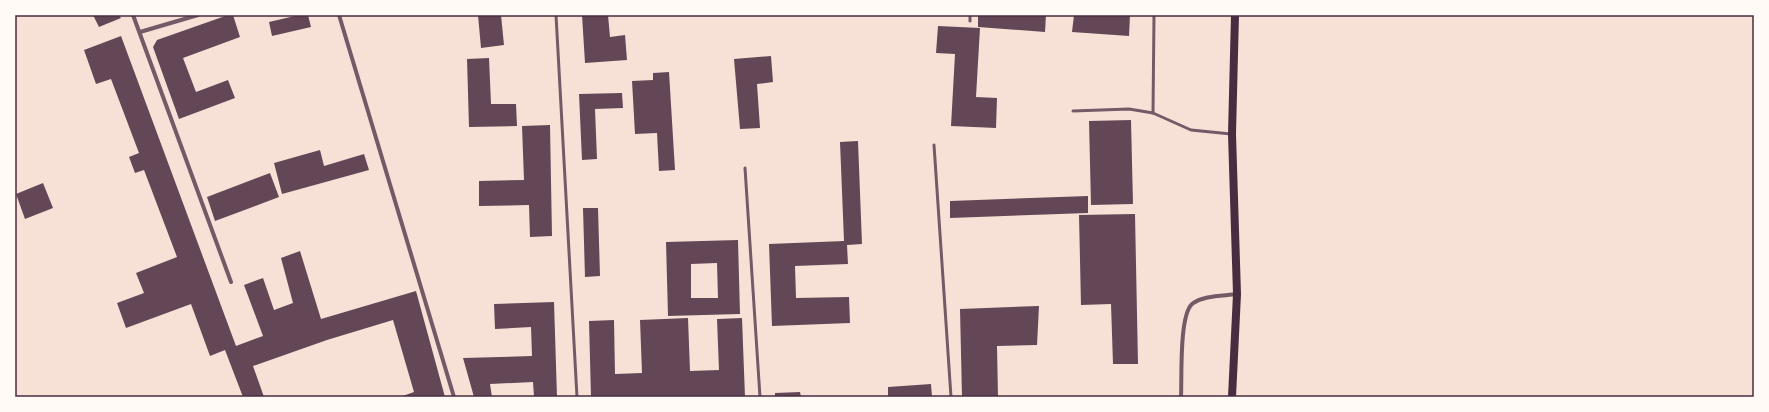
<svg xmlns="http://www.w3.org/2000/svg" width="1769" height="412" viewBox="0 0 1769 412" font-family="'Source Sans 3',sans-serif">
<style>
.building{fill:#644757;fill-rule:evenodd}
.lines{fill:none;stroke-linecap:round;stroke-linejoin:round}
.service{stroke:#755966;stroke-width:3}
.minor{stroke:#755966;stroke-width:4}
.secondary{stroke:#4a2c40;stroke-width:8}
.neatline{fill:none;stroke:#4a2c40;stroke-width:1.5}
</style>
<rect width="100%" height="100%" fill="#f7e1d7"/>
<g class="building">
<path d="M93 15H119L121 18 99 27Z"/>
<path d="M228 15H233L240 37 183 58 196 92 228 80 235 98 179 119 153 47 157 40Z"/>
<path d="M299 15H308L311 27 272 36 269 22Z"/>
<path d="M478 15H501L504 45 481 48Z"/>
<path d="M582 15H608L610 37 625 35 627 60 585 63Z"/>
<path d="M978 15H1046L1045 32 978 27Z"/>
<path d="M1074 15H1130L1129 36 1072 32Z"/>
<path d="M938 26 980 28 976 97 997 98 996 128 951 126 955 54 936 53Z"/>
<path d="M121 36 236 346 263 336 244 285 263 278 274 310 293 303 281 258 300 251 321 319 416 291 445 397H400L414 392 393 320 327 340 253 366 264 397H243L225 350 210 356 191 304 126 328 117 303 144 293 136 273 177 257 144 170 135 173 129 157 139 153 111 79 96 84 84 50Z"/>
<path d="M771 56 773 82 757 84 760 128 740 129 734 59Z"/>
<path d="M489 58 491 104H516L517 126 469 127 467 59Z"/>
<path d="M669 72 675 170 659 171 657 133 635 134 632 81 653 80V73Z"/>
<path d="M622 93 623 108 595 109 597 159 582 160 579 94Z"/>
<path d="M1131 120 1133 204 1091 205 1089 121Z"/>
<path d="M550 125 552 236 530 237 529 205 479 206V181L524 180 522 126Z"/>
<path d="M858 141 862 244 847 245 848 264 795 266 796 298 849 297 850 323 772 326 769 244 844 241 840 142Z"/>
<path d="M320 150 324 166 364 154 369 170 282 194 274 163Z"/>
<path d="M270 173 279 197 215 221 207 197Z"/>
<path d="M43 183 53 208 25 219 16 194Z"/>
<path d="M1088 196V213L950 218V201Z"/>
<path d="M583 208H598L600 276 585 277Z"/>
<path d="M1135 214 1138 364H1113L1111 304 1081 305 1079 215Z"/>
<path d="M738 240 740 314 668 316 666 242ZM717 263 718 298H691V264Z"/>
<path d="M554 302 557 397H534L533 382 490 384 492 397H474L463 358 532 356 531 327 495 329 494 304Z"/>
<path d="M1039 306 1037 345 997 346 998 397H962L960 309Z"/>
<path d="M688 318 690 371 719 370 717 319 742 318 745 397H591L589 321 614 320 615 374 642 373 640 320Z"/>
<path d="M931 384 932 397H888V387Z"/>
<path d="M800 392 801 397H775V393Z"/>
</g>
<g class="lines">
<g class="service">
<path d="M556 15 577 397"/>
<path d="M970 21V15"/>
<path d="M1073 111 1129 109 1153 113 1191 130 1231 134"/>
<path d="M1153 113 1154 15"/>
<path d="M934 145 951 397"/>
<path d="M745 168 760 397"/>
</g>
<g class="minor">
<path d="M133 15 231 282"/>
<path d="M339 15 454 397"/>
<path d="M140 32 198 15"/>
<path d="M1181 397C1182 378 1179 316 1192 304 1203 295 1224 296 1237 294"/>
</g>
<path class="secondary" d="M1232 397 1237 294 1232 134 1235 15"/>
</g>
<rect width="1769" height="412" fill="none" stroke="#fffaf5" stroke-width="32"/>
<rect x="16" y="16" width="1737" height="380" class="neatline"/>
</svg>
